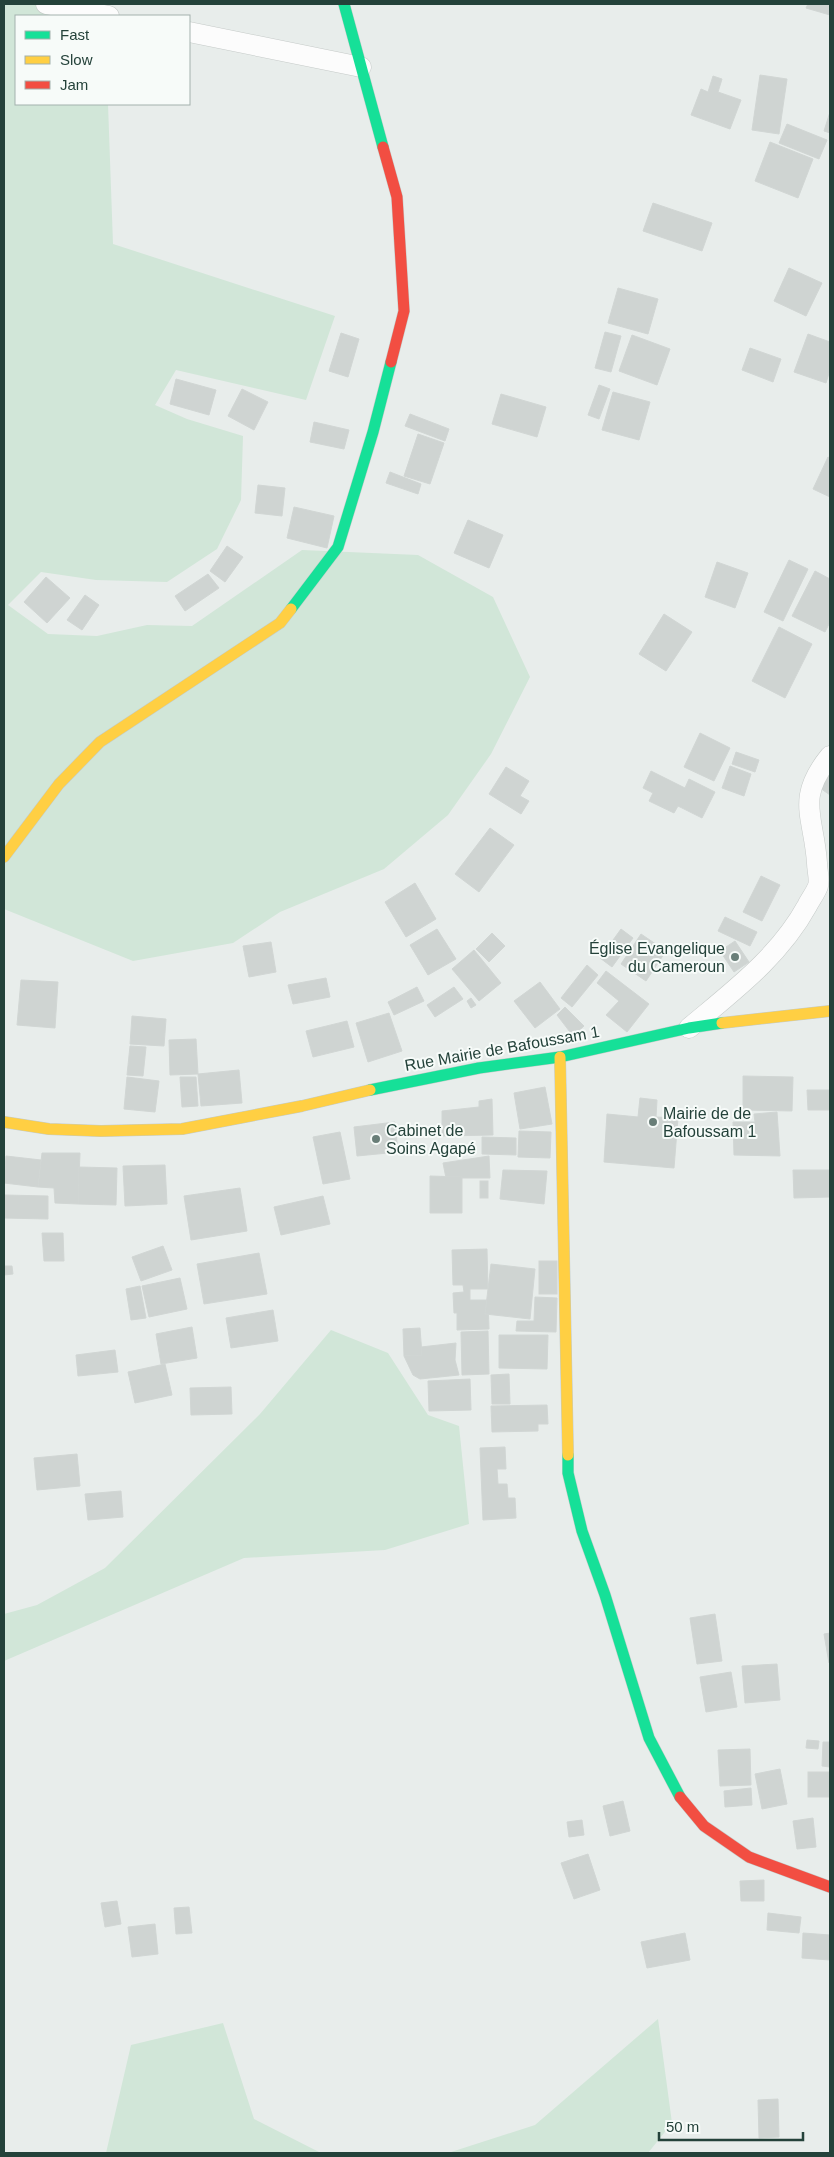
<svg xmlns="http://www.w3.org/2000/svg" width="834" height="2157" viewBox="0 0 834 2157" font-family="Arial,sans-serif">
<style>
.green{fill:#d1e6d8}
.building{fill:#cfd4d2;stroke:#d1d6d4}
.lines{fill:none;stroke-linecap:round;stroke-linejoin:round}
.street-casing{stroke:#c5cac8;stroke-width:21}
.fast-casing{stroke:#c3cbc8;stroke-width:12}
.slow-casing{stroke:#c3cbc8;stroke-width:12}
.jam-casing{stroke:#c3cbc8;stroke-width:12}
.street{stroke:#fcfcfc;stroke-width:20}
.fast{stroke:#16e098;stroke-width:11}
.slow{stroke:#ffcf43;stroke-width:11}
.jam{stroke:#f24e42;stroke-width:11}
.poi-dot{fill:#697e78;stroke:#f7fbf9;stroke-width:2}
.labels{text-anchor:middle;stroke-width:4;stroke-linejoin:round;paint-order:stroke}
.poi-label{font-size:16px;fill:#24423a;stroke:#f7fbf9;text-anchor:start}
.street-label{font-size:16px;fill:#24423a;stroke:#f7fbf9}
</style>
<rect width="100%" height="100%" fill="#e8edeb"/>
<g class="green">
<path d="M4 4H104L105 16H16V104H108L113 244 335 316 306 400 176 370 155 405 187 419 243 436 241 500 217 549 167 582 96 580 41 572 8 605 48 634 97 636 147 625 192 626 302 550 418 555 493 597 530 677 491 754 448 815 384 869 280 912 233 943 133 961 4 909Z"/>
<path d="M331 1330 388 1353 428 1415 459 1426 469 1524 385 1550 244 1558 4 1661V1614L37 1605 105 1568 260 1414Z"/>
<path d="M658 2019 672 2123 648 2153H448L535 2125Z"/>
<path d="M223 2023 254 2119 321 2153H106L131 2045Z"/>
</g>
<g class="building">
<path d="M808 4H830V15L806 8Z"/>
<path d="M760 75 787 79 779 134 752 130Z"/>
<path d="M713 76 722 79 718 92 741 100 730 129 691 115 701 89 708 92Z"/>
<path d="M830 112V133L824 131Z"/>
<path d="M787 124 827 140 819 159 779 143Z"/>
<path d="M770 142 813 159 798 198 755 181Z"/>
<path d="M653 203 712 223 702 251 643 231Z"/>
<path d="M789 268 822 283 806 316 774 301Z"/>
<path d="M618 288 658 299 648 334 608 323Z"/>
<path d="M605 332 621 336 611 372 595 368Z"/>
<path d="M341 333 359 339 348 377 329 371Z"/>
<path d="M808 334 830 342V370L826 383 794 372Z"/>
<path d="M632 335 670 349 657 385 619 371Z"/>
<path d="M750 348 781 359 773 382 742 370Z"/>
<path d="M176 379 216 390 209 415 170 404Z"/>
<path d="M599 385 610 389 599 419 588 415Z"/>
<path d="M242 389 268 402 254 430 228 416Z"/>
<path d="M613 392 650 402 639 440 602 430Z"/>
<path d="M501 394 546 407 537 437 492 424Z"/>
<path d="M410 414 449 429 445 441 405 426Z"/>
<path d="M314 422 349 430 344 449 310 442Z"/>
<path d="M418 434 444 443 430 484 404 476Z"/>
<path d="M828 457 830 458V497L813 489Z"/>
<path d="M390 472 421 484 418 494 386 483Z"/>
<path d="M258 485 285 488 282 516 255 513Z"/>
<path d="M294 507 334 516 327 548 287 538Z"/>
<path d="M468 520 503 535 489 568 454 553Z"/>
<path d="M227 546 243 557 225 582 210 571Z"/>
<path d="M789 560 808 569 783 621 764 612Z"/>
<path d="M717 562 748 573 735 608 705 597Z"/>
<path d="M815 571 830 579V622L825 632 792 616Z"/>
<path d="M208 574 219 588 185 611 175 596Z"/>
<path d="M46 577 70 598 47 623 24 602Z"/>
<path d="M85 595 99 605 82 630 67 620Z"/>
<path d="M664 614 692 632 666 671 639 654Z"/>
<path d="M779 627 812 644 785 698 752 681Z"/>
<path d="M700 733 730 748 714 781 684 767Z"/>
<path d="M736 752 759 760 755 772 732 764Z"/>
<path d="M730 766 751 774 744 796 722 788Z"/>
<path d="M506 767 529 781 520 796 529 801 521 814 489 794Z"/>
<path d="M651 771 685 788 689 779 715 792 702 818 678 806 674 813 649 801 653 793 643 788Z"/>
<path d="M830 774V795L820 788Z"/>
<path d="M490 828 514 845 479 892 455 874Z"/>
<path d="M761 876 780 885 762 921 743 912Z"/>
<path d="M415 883 436 919 406 937 385 902Z"/>
<path d="M725 917 757 932 750 946 718 931Z"/>
<path d="M437 929 456 959 428 975 410 945Z"/>
<path d="M621 929 633 938 612 967 600 958Z"/>
<path d="M492 933 505 946 489 962 476 949Z"/>
<path d="M641 934 666 951 646 981 621 964Z"/>
<path d="M735 941 749 962 734 972 720 951Z"/>
<path d="M271 942 276 972 249 977 243 946Z"/>
<path d="M474 950 501 983 479 1001 452 969Z"/>
<path d="M587 965 598 975 572 1007 561 998Z"/>
<path d="M606 971 649 1004 627 1032 606 1015 619 1001 597 983Z"/>
<path d="M326 978 330 997 293 1004 288 985Z"/>
<path d="M21 980 58 982 55 1028 17 1025Z"/>
<path d="M540 982 560 1009 535 1028 514 1001Z"/>
<path d="M417 987 424 1001 394 1015 388 1002Z"/>
<path d="M454 987 463 999 435 1017 427 1005Z"/>
<path d="M471 998 476 1005 471 1008 467 1001Z"/>
<path d="M565 1007 584 1026 573 1036 557 1015Z"/>
<path d="M389 1013 402 1051 368 1062 356 1023Z"/>
<path d="M132 1016 166 1019 164 1046 130 1044Z"/>
<path d="M347 1021 354 1047 313 1057 306 1031Z"/>
<path d="M196 1039 198 1074 170 1075 169 1040Z"/>
<path d="M130 1046 146 1047 143 1076 127 1075Z"/>
<path d="M239 1070 242 1103 201 1106 198 1074Z"/>
<path d="M743 1076 793 1077 792 1111 743 1110Z"/>
<path d="M127 1077 159 1081 155 1112 124 1109Z"/>
<path d="M180 1077H196L198 1106 182 1107Z"/>
<path d="M545 1087 552 1124 520 1129 514 1093Z"/>
<path d="M807 1090H830V1110H808Z"/>
<path d="M640 1098 657 1100 656 1117 678 1118 674 1168 604 1162 607 1114 638 1117Z"/>
<path d="M492 1099 493 1135 442 1136V1111L479 1107V1101Z"/>
<path d="M777 1112 780 1156 734 1155 733 1122H755L754 1114Z"/>
<path d="M395 1122 398 1152 357 1156 354 1127Z"/>
<path d="M519 1131 551 1132 550 1158 518 1157Z"/>
<path d="M340 1132 350 1179 323 1184 313 1137Z"/>
<path d="M482 1137 516 1138V1155L482 1154Z"/>
<path d="M42 1153H80L78 1204 55 1203 54 1188 38 1187Z"/>
<path d="M6 1156 41 1160 38 1187 4 1183Z"/>
<path d="M489 1156 490 1178H446L443 1163Z"/>
<path d="M165 1165 167 1204 125 1206 123 1166Z"/>
<path d="M79 1167 117 1168 116 1205 78 1204Z"/>
<path d="M503 1170 547 1171 544 1204 500 1199Z"/>
<path d="M793 1170H830V1197L794 1198Z"/>
<path d="M430 1176 462 1177V1213H430Z"/>
<rect x="480" y="1181" width="8" height="17"/>
<path d="M240 1188 247 1231 191 1240 184 1196Z"/>
<path d="M4 1195 48 1196V1219L4 1218Z"/>
<path d="M323 1196 330 1224 281 1235 274 1207Z"/>
<path d="M42 1233H63L64 1261H44Z"/>
<path d="M163 1246 172 1270 141 1281 132 1257Z"/>
<path d="M487 1249 488 1289H470V1300H488L489 1329 457 1330V1313H454L453 1293 464 1292 463 1285H453L452 1250Z"/>
<path d="M259 1253 267 1294 204 1304 197 1264Z"/>
<rect x="539" y="1261" width="18" height="33"/>
<path d="M491 1264 535 1269 530 1319 485 1314Z"/>
<path d="M4 1266H12L13 1274 4 1275Z"/>
<path d="M180 1278 187 1309 149 1317 142 1286Z"/>
<path d="M140 1286 146 1318 131 1320 126 1289Z"/>
<path d="M535 1297 557 1298 556 1332 516 1331 517 1321H534Z"/>
<path d="M273 1310 278 1341 231 1348 226 1318Z"/>
<path d="M192 1327 197 1358 161 1364 156 1334Z"/>
<path d="M420 1328 422 1355 404 1356 403 1329Z"/>
<path d="M488 1331 489 1374 462 1375 461 1332Z"/>
<path d="M499 1335H548L547 1369 499 1368Z"/>
<path d="M456 1343 455 1360 459 1375 420 1379 413 1375 404 1356 422 1355 421 1347Z"/>
<path d="M115 1350 118 1372 78 1376 76 1355Z"/>
<path d="M165 1364 172 1395 135 1403 128 1372Z"/>
<path d="M509 1374 510 1404H492L491 1375Z"/>
<path d="M470 1379 471 1410 429 1411 428 1381Z"/>
<path d="M231 1387 232 1414 191 1415 190 1388Z"/>
<path d="M547 1405 548 1424H538V1431L492 1432 491 1406Z"/>
<path d="M505 1447 506 1469H497L498 1484H507L508 1498H515L516 1518 483 1520 480 1448Z"/>
<path d="M77 1454 80 1486 37 1490 34 1458Z"/>
<path d="M121 1491 123 1517 88 1520 85 1494Z"/>
<path d="M715 1614 722 1661 697 1664 690 1618Z"/>
<path d="M830 1633V1663H829L824 1634Z"/>
<path d="M777 1664 780 1700 745 1703 742 1666Z"/>
<path d="M731 1672 737 1707 706 1712 700 1677Z"/>
<path d="M807 1740 819 1741 818 1749 806 1748Z"/>
<path d="M823 1742H830V1767L822 1766Z"/>
<path d="M750 1749 751 1785 720 1786 718 1750Z"/>
<path d="M780 1769 787 1804 762 1809 755 1774Z"/>
<rect x="808" y="1772" width="22" height="25"/>
<path d="M751 1788 752 1805 725 1807 724 1791Z"/>
<path d="M623 1801 630 1831 610 1836 603 1806Z"/>
<path d="M813 1818 816 1847 797 1849 793 1821Z"/>
<path d="M582 1820 584 1835 569 1837 567 1822Z"/>
<path d="M588 1854 600 1890 574 1899 561 1863Z"/>
<path d="M764 1880V1901H741L740 1881Z"/>
<path d="M117 1901 121 1924 105 1927 101 1903Z"/>
<path d="M189 1907 192 1933 176 1934 174 1908Z"/>
<path d="M768 1913 801 1917 799 1933 767 1930Z"/>
<path d="M155 1924 158 1954 132 1957 128 1927Z"/>
<path d="M685 1933 690 1960 647 1968 641 1942Z"/>
<path d="M803 1933 830 1935V1960L802 1958Z"/>
<path d="M778 2099 779 2137 759 2138 758 2100Z"/>
</g>
<g class="lines">
<g class="street-casing">
<g id="street">
<path d="M46 4 109 16"/>
<path d="M189 32 361 67"/>
<path d="M689 1028C733 991 779 957 807 906 810 900 816 892 818 886 820 879 817 870 817 863 814 816 795 799 830 756"/>
</g>
</g>
<g class="fast-casing">
<g id="fast">
<path d="M344 4 383 147"/>
<path d="M291 609 338 547 373 432 391 362"/>
<path d="M370 1090 479 1068 560 1057 689 1028 722 1023"/>
<path d="M568 1455V1473L582 1531 605 1595 649 1738 680 1797"/>
</g>
</g>
<g class="slow-casing">
<g id="slow">
<path d="M4 857 59 784 100 742 280 623 291 609"/>
<path d="M722 1023 830 1011"/>
<path d="M560 1057 568 1455"/>
<path d="M4 1122 49 1129 101 1131 182 1129 302 1106 370 1090"/>
</g>
</g>
<g class="jam-casing">
<g id="jam">
<path d="M383 147 397 197 404 311 391 362"/>
<path d="M680 1797 704 1826 749 1857 830 1887"/>
</g>
</g>
<use href="#street" class="street"/>
<use href="#fast" class="fast"/>
<use href="#slow" class="slow"/>
<use href="#jam" class="jam"/>
</g>
<g class="poi-dot">
<circle cx="735" cy="957" r="5"/>
<circle cx="653" cy="1122" r="5"/>
<circle cx="376" cy="1139" r="5"/>
</g>
<g class="labels">
<g class="poi-label">
<text x="725" y="954" text-anchor="end">Église Evangelique<tspan x="725" dy="18">du Cameroun</tspan></text>
<text x="663" y="1119">Mairie de de<tspan x="663" dy="18">Bafoussam 1</tspan></text>
<text x="386" y="1136">Cabinet de<tspan x="386" dy="18">Soins Agapé</tspan></text>
</g>
<g class="street-label">
<text transform="translate(502 1048) rotate(-10)" y="6">Rue Mairie de Bafoussam 1</text>
</g>
</g>
<rect width="834" height="2157" fill="none" stroke="#24423a" stroke-width="10"/>
<rect x="15" y="15" width="175" height="90" fill="#f7fbf9" stroke="#a3b1ad"/>
<rect x="25" y="31" width="25" height="8" fill="#16e098" stroke="#a3b1ad"/>
<text x="60" y="40" font-size="15" fill="#24423a">Fast</text>
<rect x="25" y="56" width="25" height="8" fill="#ffcf43" stroke="#a3b1ad"/>
<text x="60" y="65" font-size="15" fill="#24423a">Slow</text>
<rect x="25" y="81" width="25" height="8" fill="#f24e42" stroke="#a3b1ad"/>
<text x="60" y="90" font-size="15" fill="#24423a">Jam</text>
<path d="M659 2132v8h144v-8" fill="none" stroke="#24423a" stroke-width="2.5"/>
<text x="666" y="2132" font-size="15" fill="#24423a" stroke="#f7fbf9" stroke-width="4" paint-order="stroke">50 m</text>
</svg>
